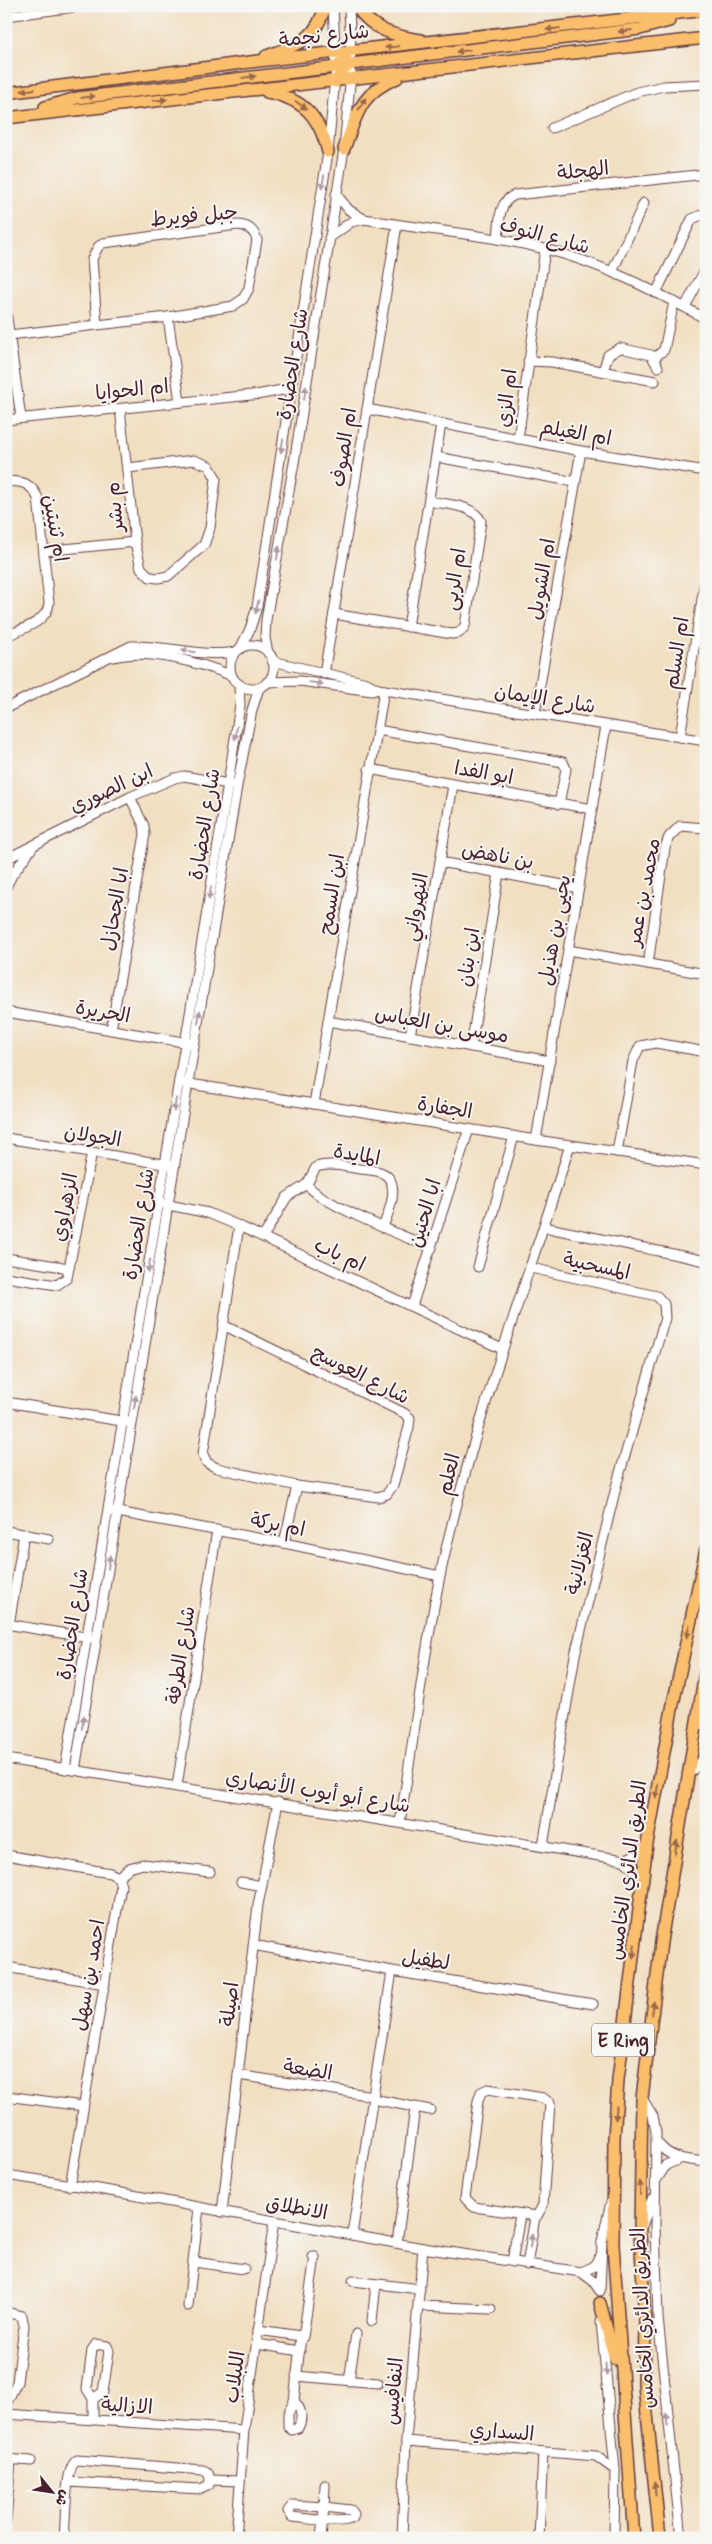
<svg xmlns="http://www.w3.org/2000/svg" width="712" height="2544" viewBox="0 0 712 2544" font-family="Mynerve,'Playpen Sans Arabic',sans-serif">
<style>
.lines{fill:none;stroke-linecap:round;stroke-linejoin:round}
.minor-casing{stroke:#633c42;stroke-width:11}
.major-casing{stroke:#633c42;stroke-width:14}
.minor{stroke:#fff;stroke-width:9}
.major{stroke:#fabe6d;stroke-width:11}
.oneway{fill:#996749}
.oneway2{fill:#ae9aa0}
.labels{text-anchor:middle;stroke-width:4;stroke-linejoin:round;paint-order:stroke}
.shield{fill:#f6f6f2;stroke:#7e6067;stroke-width:1}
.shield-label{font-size:19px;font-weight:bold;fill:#4a1f2b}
.street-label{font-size:20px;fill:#4a1f2b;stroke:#f6f6f2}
</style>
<rect width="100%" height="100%" fill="#f6f6f2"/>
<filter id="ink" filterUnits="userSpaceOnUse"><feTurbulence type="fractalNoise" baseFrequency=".02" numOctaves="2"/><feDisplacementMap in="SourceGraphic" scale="10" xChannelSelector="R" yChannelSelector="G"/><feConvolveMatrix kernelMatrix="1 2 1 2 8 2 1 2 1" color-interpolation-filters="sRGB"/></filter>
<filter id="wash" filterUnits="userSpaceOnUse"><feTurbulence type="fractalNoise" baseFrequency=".0096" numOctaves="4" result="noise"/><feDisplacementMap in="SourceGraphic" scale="20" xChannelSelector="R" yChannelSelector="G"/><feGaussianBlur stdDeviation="1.12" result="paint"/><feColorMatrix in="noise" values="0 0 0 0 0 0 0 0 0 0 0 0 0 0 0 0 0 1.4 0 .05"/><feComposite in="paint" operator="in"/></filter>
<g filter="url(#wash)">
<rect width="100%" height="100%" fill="#f2dfc1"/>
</g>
<g filter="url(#ink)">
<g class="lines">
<g class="minor-casing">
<g id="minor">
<path d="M349 6 351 55"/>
<path d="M6 16 83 6"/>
<path d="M552 128 637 92 664 86 706 84"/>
<path d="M336 194 349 210 364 219C424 230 486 234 545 249 601 263 655 291 706 319"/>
<path d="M329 238 351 222 364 219"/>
<path d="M498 239C500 223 497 202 515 195L706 174"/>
<path d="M612 272 644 203"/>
<path d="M656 293 692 219 706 213"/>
<path d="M685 307 706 268"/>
<path d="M6 311 21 418"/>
<path d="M168 317 180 402"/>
<path d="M9 335 168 317 233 306 243 299 249 288 257 240C254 230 247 225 237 225L103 243 98 247 92 259 97 324"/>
<path d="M654 358 664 350 674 302"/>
<path d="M528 361 552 362 655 381"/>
<path d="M603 371 608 355 620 348 651 355 658 367"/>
<path d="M120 409 135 542 141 568 150 577 158 578 168 576 204 545 210 528 216 478 209 466 194 460 128 468"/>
<path d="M367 409 581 451 706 471"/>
<path d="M6 420 262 394 292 388"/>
<path d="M518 439 545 249"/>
<path d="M436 457 576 482"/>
<path d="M6 482C21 480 31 483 38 498L49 603C48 622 22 629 6 636"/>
<path d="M44 551 135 542"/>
<path d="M334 614 452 634 459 633 465 626 481 521C473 504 446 505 429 501"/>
<path d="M408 627 441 424"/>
<circle cx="252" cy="667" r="22"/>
<path d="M240 649 250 629 257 607 328 152 336 67 333 6"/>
<path d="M268 653 265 637 266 620 294 463 344 149 351 73"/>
<path d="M114 657C146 648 203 663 232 676"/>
<path d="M272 661 367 683 378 689"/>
<path d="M324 674 397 225"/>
<path d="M267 682 300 681 372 691 378 689 706 741"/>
<path d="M6 708 131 646C167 645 201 658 236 652"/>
<path d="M535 713 581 451"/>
<path d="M377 730 563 762 566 769 559 804"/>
<path d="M680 737 706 574"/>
<path d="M369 769 592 809"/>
<path d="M6 859 130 797 175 778 184 776 234 785"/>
<path d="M440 862 579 888"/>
<path d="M6 887 12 875 32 848"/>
<path d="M568 950 706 974"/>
<path d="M648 964 665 848 669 837 680 826 706 828"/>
<path d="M6 1012 189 1043"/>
<path d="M328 1021 550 1061"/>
<path d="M111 1030 145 834 144 826 130 797"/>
<path d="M410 1036 453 785"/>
<path d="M471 1047 499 873"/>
<path d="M184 1083 536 1140 706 1165"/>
<path d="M314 1104 384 690"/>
<path d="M6 1138 169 1165"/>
<path d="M536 1140 606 726"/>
<path d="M617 1152 633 1061 640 1046 656 1043 706 1052"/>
<path d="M164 1204 208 1213 239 1226 502 1349"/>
<path d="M383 1227C389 1212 403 1180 380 1172 372 1169 362 1170 354 1168 341 1166 329 1163 316 1167L307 1184C318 1203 408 1238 432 1248"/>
<path d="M544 1227 706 1261"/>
<path d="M263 1237 287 1197 307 1184"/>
<path d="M6 1258 69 1268"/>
<path d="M478 1267 514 1136"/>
<path d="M531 1268 657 1296 664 1304 665 1318 617 1483 575 1655 543 1846"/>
<path d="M6 1277 57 1285 67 1278 92 1152"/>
<path d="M412 1306 469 1129"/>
<path d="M225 1326 404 1413 410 1418 409 1427 393 1485 387 1494 378 1497 297 1486 217 1468 207 1463 203 1454 239 1226"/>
<path d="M6 1402 127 1422"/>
<path d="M112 1511 284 1543 440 1576"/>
<path d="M6 1531 49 1539"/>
<path d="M284 1543 297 1486"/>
<path d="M6 1624 91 1638"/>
<path d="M9 1625 24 1534"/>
<path d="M698 1713 706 1728"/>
<path d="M6 1759 624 1860 637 1854 647 1844"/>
<path d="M65 1769 228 784 240 705 239 684"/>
<path d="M75 1770 237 786 252 710 259 688"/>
<path d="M688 1775 706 1756"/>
<path d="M177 1786 217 1530"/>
<path d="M400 1822C414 1740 423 1657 440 1576 471 1429 525 1288 570 1145"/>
<path d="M6 1855 110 1873 118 1877 121 1886 70 2186"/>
<path d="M624 1860 643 1879"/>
<path d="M118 1877 129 1868 143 1864 210 1872"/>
<path d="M241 1882 262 1886"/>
<path d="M253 1945 392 1971 593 2004"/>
<path d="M6 1967 105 1984"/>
<path d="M238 2075 373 2096"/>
<path d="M488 2089 543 2098 550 2103 543 2205 537 2216 474 2207 465 2198 478 2101 481 2092Z"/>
<path d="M6 2096 83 2106"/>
<path d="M642 2098 653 2116 656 2132 655 2226 658 2318 681 2538"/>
<path d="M373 2099 430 2110"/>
<path d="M657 2142C669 2159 686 2160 706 2162"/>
<path d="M6 2175 99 2189 423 2248 581 2272 593 2281 600 2291"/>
<path d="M657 2179 666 2165 680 2159"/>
<path d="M222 2212 258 1905 278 1802"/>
<path d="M642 2226 652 2199"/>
<path d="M352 2235 392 1971"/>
<path d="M397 2243 415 2108"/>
<path d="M194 2262 244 2269"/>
<path d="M512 2262 520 2215"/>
<path d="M527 2265 535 2217"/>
<path d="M581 2272 593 2267 601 2255"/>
<path d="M353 2281 420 2289"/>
<path d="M600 2290 602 2241 611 2202"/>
<path d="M188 2306 199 2208"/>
<path d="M419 2306 491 2309"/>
<path d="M6 2312 22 2316 24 2326 17 2382 6 2404"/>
<path d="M372 2321 376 2284"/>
<path d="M601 2321 615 2470 614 2538"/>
<path d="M258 2330 301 2336"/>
<path d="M257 2344 300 2351"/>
<path d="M296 2376 378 2383"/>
<path d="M349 2381 356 2334"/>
<path d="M294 2401C302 2409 303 2419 298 2428L292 2430 288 2427V2414L294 2401 301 2336 303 2337 315 2257H313"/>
<path d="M6 2414 244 2430"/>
<path d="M93 2420V2399L87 2389 92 2350 96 2344 107 2346 109 2351 103 2392 93 2399"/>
<path d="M406 2441 596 2456 615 2470"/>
<path d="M6 2459 31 2461"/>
<path d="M210 2480 240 2481"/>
<path d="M6 2520 11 2459"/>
<path d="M64 2538C66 2522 64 2467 77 2460L203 2470C210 2473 211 2478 209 2485L201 2489 68 2482"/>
<path d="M236 2538 244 2430 274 2221"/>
<path d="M321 2538 324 2507 293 2505 288 2511 292 2517C306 2518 341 2525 353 2518L354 2514 351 2510 324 2507 325 2485"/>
<path d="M402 2538 406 2441 423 2248"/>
<path d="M539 2538 543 2452"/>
</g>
</g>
<g class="major-casing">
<g id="major">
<path d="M356 6C372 30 394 36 421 40"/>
<path d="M266 56C297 45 316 41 325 6"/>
<path d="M335 82 343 70 351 64 640 29 669 21"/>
<path d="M267 92C304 99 319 116 328 152"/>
<path d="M6 93 250 62 706 10"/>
<path d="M45 107 77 98 336 67 346 59"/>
<path d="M6 118 706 38"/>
<path d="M344 149C357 114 360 93 397 78"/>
<path d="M600 2303 615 2359"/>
<path d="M634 2538 613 2245 614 2138 618 2080 647 1844 672 1709 706 1549"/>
<path d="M660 2538 644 2385 645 2322 640 2231 642 2098 661 1942 706 1666"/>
</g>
</g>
<use href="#minor" class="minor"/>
<use href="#major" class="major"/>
</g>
<defs><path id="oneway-solid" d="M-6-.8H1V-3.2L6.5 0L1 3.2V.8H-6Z" transform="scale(1.25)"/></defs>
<g class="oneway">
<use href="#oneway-solid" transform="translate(553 29) rotate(173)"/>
<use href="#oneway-solid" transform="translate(625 31) rotate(173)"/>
<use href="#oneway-solid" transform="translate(392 47) rotate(174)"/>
<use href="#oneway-solid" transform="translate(463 51) rotate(173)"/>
<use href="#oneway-solid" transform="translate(249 77) rotate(-7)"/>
<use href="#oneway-solid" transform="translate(28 90) rotate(173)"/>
<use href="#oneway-solid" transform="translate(88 97) rotate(-7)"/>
<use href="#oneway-solid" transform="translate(160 100) rotate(-5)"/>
<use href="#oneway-solid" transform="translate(362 104) rotate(-59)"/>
<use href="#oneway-solid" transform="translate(301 105) rotate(35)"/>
<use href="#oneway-solid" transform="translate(688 1631) rotate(102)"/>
<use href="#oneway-solid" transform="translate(657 1791) rotate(100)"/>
<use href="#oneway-solid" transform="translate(676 1847) rotate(-81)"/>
<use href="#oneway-solid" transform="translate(634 1951) rotate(97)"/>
<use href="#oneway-solid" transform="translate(653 2008) rotate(-83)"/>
<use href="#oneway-solid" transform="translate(616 2113) rotate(94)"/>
<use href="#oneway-solid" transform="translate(640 2188) rotate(-90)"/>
<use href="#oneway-solid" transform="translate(655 2489) rotate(-96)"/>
</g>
<g class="oneway2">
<use href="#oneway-solid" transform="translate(323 182) rotate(99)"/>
<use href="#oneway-solid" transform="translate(305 393) rotate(-81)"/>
<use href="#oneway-solid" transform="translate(282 446) rotate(99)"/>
<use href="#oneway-solid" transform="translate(278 553) rotate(-80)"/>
<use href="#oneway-solid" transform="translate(257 607) rotate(102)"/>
<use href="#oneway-solid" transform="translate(188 651) rotate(-171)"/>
<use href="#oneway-solid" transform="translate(316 683) rotate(8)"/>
<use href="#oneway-solid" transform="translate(236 733) rotate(99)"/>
<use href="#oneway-solid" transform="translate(210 893) rotate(99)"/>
<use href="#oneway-solid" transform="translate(199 1017) rotate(-81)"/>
<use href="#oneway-solid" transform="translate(175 1105) rotate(99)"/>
<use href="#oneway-solid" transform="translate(149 1266) rotate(99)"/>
<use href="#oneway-solid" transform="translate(135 1402) rotate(-81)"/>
<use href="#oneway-solid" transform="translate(109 1562) rotate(-81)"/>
<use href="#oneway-solid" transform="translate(83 1722) rotate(-81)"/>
<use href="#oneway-solid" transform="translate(531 2241) rotate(-81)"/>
<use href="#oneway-solid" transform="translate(606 2369) rotate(84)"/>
<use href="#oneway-solid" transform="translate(667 2420) rotate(-96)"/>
</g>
</g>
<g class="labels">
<rect class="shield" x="592" y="2023.5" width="62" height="33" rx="4"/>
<g class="shield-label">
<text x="623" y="2047">E Ring</text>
</g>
<g class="street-label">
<text transform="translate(324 35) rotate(-6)" y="7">شارع نجمة</text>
<text transform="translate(583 170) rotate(-6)" y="7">الهجلة</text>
<text transform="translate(194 215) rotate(-5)" y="7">جبل فويرط</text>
<text transform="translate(545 235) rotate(15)" y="7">شارع النوف</text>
<text transform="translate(292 364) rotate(-81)" y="7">شارع الحضارة</text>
<text transform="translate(132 389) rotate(-6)" y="7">ام الحوايا</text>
<text transform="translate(506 398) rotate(-83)" y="7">ام الزي</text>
<text transform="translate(576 432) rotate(10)" y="7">ام الغيلم</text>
<text transform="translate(343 447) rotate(-81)" y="7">ام الصوف</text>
<text transform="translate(114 507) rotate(-95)" y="7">م بشر</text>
<text transform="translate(56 528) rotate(80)" y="7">ام ثنيتين</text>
<text transform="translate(454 579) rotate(-81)" y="7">ام الربى</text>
<text transform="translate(541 579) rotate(-80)" y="7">ام الشويل</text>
<text transform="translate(676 653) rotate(-81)" y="7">ام السلم</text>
<text transform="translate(545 698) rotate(9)" y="7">شارع الإيمان</text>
<text transform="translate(484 772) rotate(10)" y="7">ابو الفدا</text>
<text transform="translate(111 788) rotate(-25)" y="7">ابن الصوري</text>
<text transform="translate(204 824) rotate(-81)" y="7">شارع الحضارة</text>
<text transform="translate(498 855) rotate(11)" y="7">بن ناهض</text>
<text transform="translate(643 892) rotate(-79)" y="7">محمد بن عمر</text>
<text transform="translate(331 894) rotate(-81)" y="7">ابن السمح</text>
<text transform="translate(415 907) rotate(-80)" y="7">النهرواني</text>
<text transform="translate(114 909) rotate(-80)" y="7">ابا الجحازل</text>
<text transform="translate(554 930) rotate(-80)" y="7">يحيى بن هذيل</text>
<text transform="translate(468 957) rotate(-81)" y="7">ابن بنان</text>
<text transform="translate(103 1011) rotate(10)" y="7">الحريرة</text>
<text transform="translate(442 1024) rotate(10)" y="7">موسى بن العباس</text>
<text transform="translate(445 1107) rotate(9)" y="7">الجفارة</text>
<text transform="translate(93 1135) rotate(9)" y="7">الجولان</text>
<text transform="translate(357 1154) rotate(10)" y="7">المايدة</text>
<text transform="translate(64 1207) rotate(-79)" y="7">الزهراوي</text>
<text transform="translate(424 1213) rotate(-73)" y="7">ابا الحنين</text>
<text transform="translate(138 1224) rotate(-81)" y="7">شارع الحضارة</text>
<text transform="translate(340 1254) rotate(25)" y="7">ام باب</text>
<text transform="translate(597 1265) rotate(12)" y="7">المسحبية</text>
<text transform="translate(361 1374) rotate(27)" y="7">شارع العوسج</text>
<text transform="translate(448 1474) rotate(-76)" y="7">العلم</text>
<text transform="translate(278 1524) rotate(11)" y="7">ام بركة</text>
<text transform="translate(579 1563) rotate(-76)" y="7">الغزلانية</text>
<text transform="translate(72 1624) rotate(-81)" y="7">شارع الحضارة</text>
<text transform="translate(180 1655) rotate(-81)" y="7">شارع الطرفة</text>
<text transform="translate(318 1791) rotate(9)" y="7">شارع أبو أيوب الأنصاري</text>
<text transform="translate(627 1870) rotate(-82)" y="7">الطريق الدائري الخامس</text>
<text transform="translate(426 1959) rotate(9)" y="7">لطفيل</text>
<text transform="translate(88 1975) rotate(-80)" y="7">احمد بن سهل</text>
<text transform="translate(229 2004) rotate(-83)" y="7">اصيلة</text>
<text transform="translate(308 2069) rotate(9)" y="7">الضعة</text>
<text transform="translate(297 2207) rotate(10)" y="7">الانطلاق</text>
<text transform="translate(642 2318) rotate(-93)" y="7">الطريق الدائري الخامس</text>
<text transform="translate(234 2377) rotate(-82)" y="7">اللبلاب</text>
<text transform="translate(393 2391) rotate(-85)" y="7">النفافيس</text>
<text transform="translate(127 2405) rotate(4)" y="7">الازالية</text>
<text transform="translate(502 2431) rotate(5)" y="7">السداري</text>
</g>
</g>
<rect width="712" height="2544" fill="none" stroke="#f6f6f2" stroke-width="25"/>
<g transform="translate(52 2492) rotate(120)" stroke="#f6f6f2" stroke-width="4" paint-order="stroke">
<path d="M0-4L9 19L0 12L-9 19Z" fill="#4a1f2b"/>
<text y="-8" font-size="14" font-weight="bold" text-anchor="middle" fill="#4a1f2b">ش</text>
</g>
</svg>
